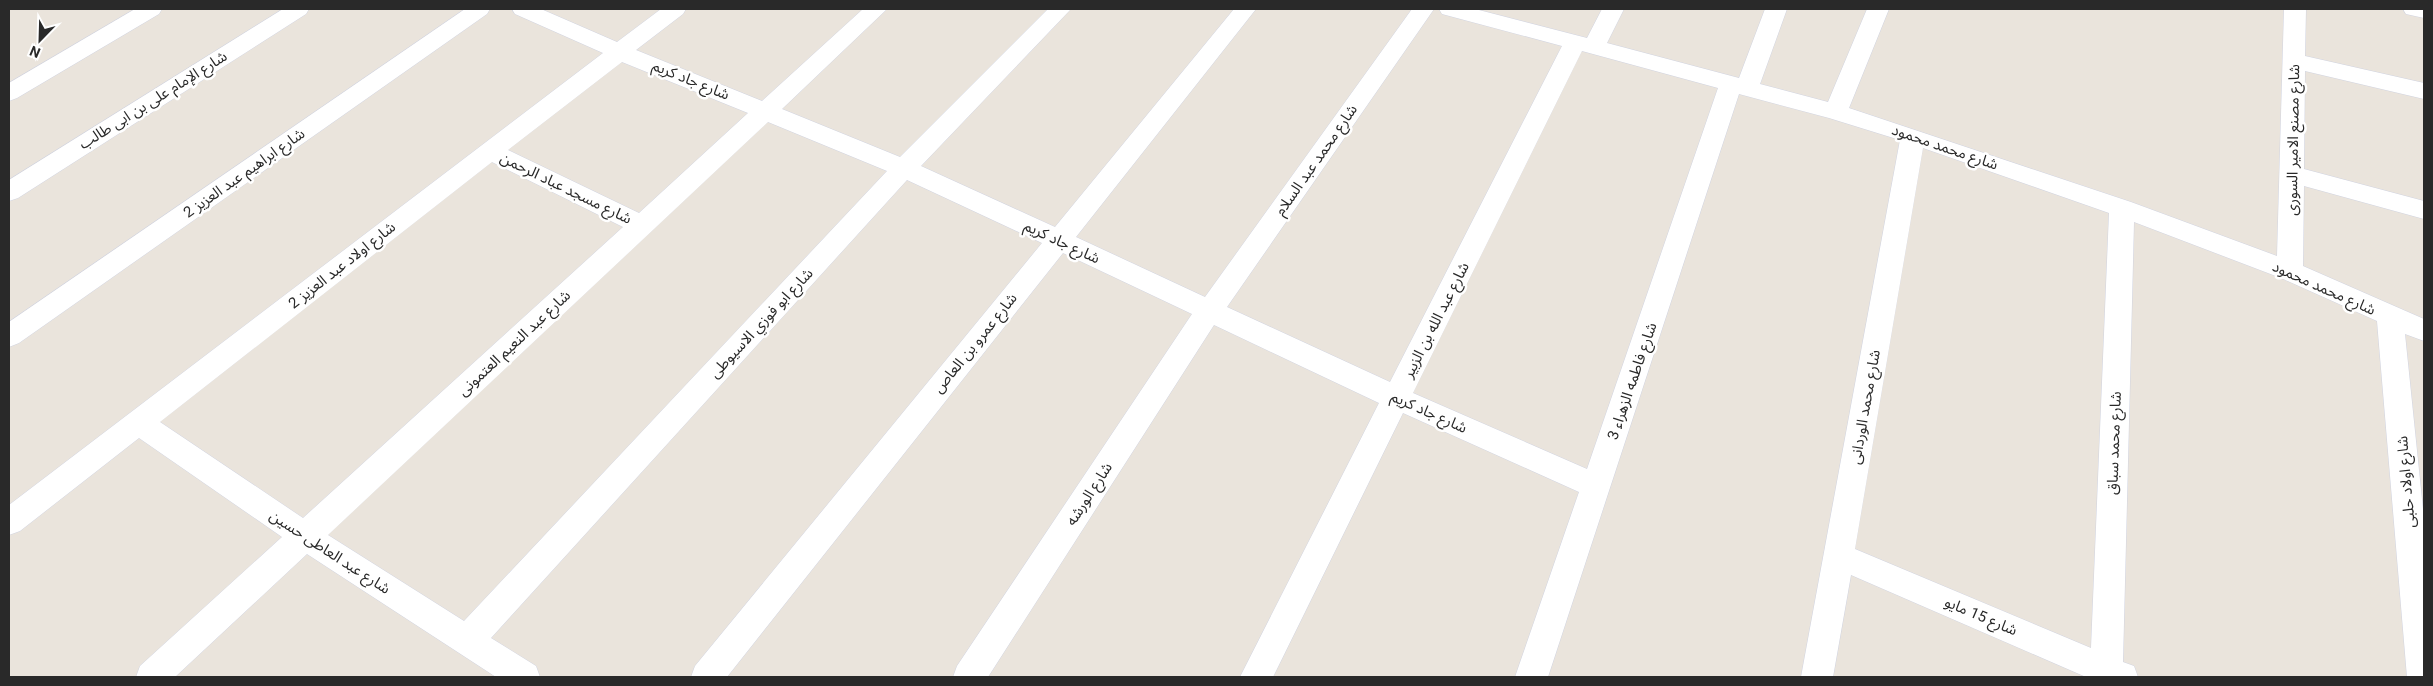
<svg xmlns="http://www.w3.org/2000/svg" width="2433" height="686" viewBox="0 0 2433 686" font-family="Roboto,'Noto Sans Arabic',sans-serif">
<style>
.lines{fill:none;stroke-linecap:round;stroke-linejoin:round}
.minor-casing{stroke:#d1d4e1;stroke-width:1}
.minor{fill:#fff;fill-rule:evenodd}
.labels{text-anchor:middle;stroke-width:5;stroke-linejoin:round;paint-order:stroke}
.street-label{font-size:15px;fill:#292929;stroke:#fff}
</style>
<rect width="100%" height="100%" fill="#eae4dc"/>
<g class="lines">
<g class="minor-casing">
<g id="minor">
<path d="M135 9H162L159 14 17 98 9 101V83Z"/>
<path d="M283 9H309L306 14 18 198 9 201V180Z"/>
<path d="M465 9H490L487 14 19 343 9 347V322Z"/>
<path d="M512 9H541L617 42 661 9H686L683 14 636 50 762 101 863 9H887L782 109 900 157 1048 9H1071L921 166 1055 227 1234 9H1256L1076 237 1205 297 1412 9H1434L1227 307 1390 382 1562 46 1442 14 1439 9H1475L1587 38 1602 9H1624L1607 43 1739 78 1765 9H1787L1760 84 1828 102 1867 9H1889L1849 108 2131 202 2277 256 2284 9H2306L2305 56 2424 83V99L2305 71 2304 169 2424 201V219L2304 186 2303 266 2424 319V341L2405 334 2424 519V677H2407L2377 321 2281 278 2134 222 2123 662 2134 666 2138 677H2086L1851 575 1833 677H1801L1900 140 1829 118 1739 94 1548 677H1515L1579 492 1403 413 1273 677H1240L1379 403 1214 325 988 677H953L957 666 1192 314 1063 253 727 677H691L695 666 1042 243 907 180 491 638 536 666 540 677H496L307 554 175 677H136L140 666 282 537 139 438 20 531 9 535V505L603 53 515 14ZM1582 51 1718 88 1587 469 1413 393ZM622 62 748 113 639 213 508 150ZM768 122 887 171 464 621 328 535ZM1923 148 2109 213 2091 648 1855 549ZM492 162 623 227 303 518 160 422Z"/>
<path d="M2403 9H2424V18L2406 14Z"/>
</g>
</g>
<use href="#minor" class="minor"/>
</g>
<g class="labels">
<g class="street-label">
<text transform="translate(691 80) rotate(22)" y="5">شارع جاد كريم</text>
<text transform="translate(153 100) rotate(-32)" y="5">شارع الإمام على بن ابى طالب</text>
<text transform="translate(2293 140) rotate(-89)" y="5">شارع مصنع الامير السورى</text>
<text transform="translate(1945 147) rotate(19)" y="5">شارع محمد محمود</text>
<text transform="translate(1316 160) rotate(-55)" y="5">شارع محمد عبد السلام</text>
<text transform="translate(244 173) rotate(-35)" y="5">شارع ابراهيم عبد العزيز 2</text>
<text transform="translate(566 188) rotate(26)" y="5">شارع مسجد عباد الرحمن</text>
<text transform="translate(1062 242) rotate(25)" y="5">شارع جاد كريم</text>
<text transform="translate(342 265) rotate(-38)" y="5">شارع اولاد عبد العزيز 2</text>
<text transform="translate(2324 288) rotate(24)" y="5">شارع محمد محمود</text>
<text transform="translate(1436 320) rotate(-63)" y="5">شارع عبد الله بن الزبير</text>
<text transform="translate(761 323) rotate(-47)" y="5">شارع ابو فوزي الاسيوطى</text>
<text transform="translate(514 343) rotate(-43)" y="5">شارع عبد النعيم العتمونى</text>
<text transform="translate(975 343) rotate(-51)" y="5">شارع عمرو بن العاص</text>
<text transform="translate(1632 381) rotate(-71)" y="5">شارع فاطمه الزهراء 3</text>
<text transform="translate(1865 407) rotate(-80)" y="5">شارع محمد الوردانى</text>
<text transform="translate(1429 412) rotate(24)" y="5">شارع جاد كريم</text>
<text transform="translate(2114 443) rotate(-88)" y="5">شارع محمد سباق</text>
<text transform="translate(2406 482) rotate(-95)" y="5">شارع اولاد حلبى</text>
<text transform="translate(1089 494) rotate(-57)" y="5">شارع الورشه</text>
<text transform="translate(330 552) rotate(33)" y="5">شارع عبد العاطى حسين</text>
<text transform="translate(1981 616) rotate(23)" y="5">شارع 15 مايو</text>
</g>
</g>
<rect width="2433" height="686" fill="none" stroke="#292929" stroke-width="20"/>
<g transform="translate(40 40) rotate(203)" stroke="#ffffff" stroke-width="4" paint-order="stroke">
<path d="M0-4L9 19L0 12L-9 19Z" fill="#292929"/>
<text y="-8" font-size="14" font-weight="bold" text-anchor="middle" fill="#292929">N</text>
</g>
</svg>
